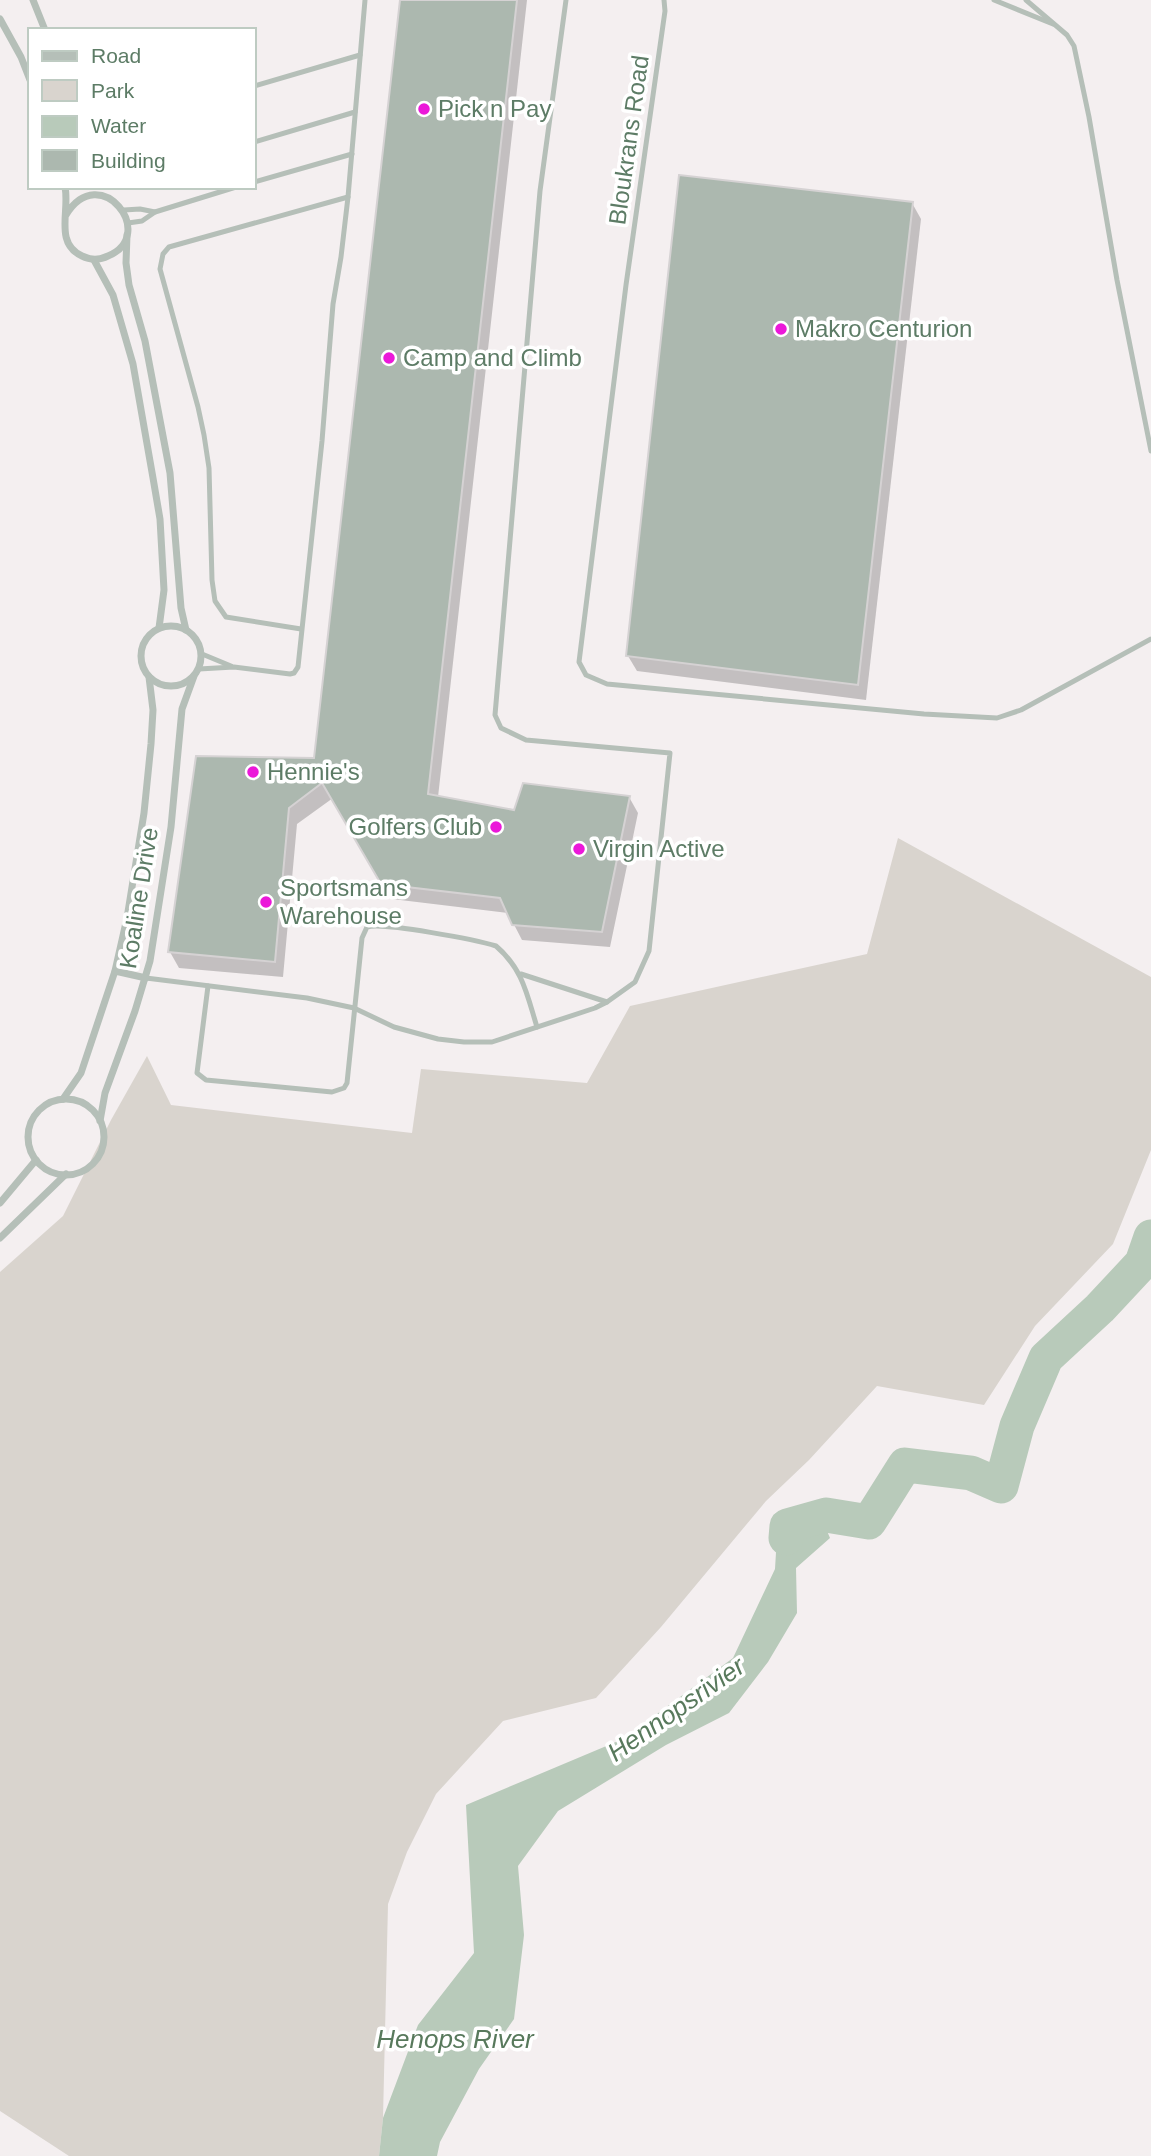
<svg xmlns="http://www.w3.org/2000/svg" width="1151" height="2156" viewBox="0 0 1151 2156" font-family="Arial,sans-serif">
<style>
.green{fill:#d9d4ce}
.water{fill:#b8caba}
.shadow{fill:#0003}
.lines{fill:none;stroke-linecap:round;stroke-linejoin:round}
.river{stroke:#b8caba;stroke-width:35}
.building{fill:#acb8af;stroke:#d5d2d3;stroke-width:2}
.service{stroke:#b5bfb8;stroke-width:5}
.minor{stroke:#b5bfb8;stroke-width:7}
.poi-dot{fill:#eb18d9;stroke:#fff;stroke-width:2.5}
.labels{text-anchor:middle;stroke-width:7;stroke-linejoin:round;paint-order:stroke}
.poi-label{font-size:24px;fill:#5d7c66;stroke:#fff;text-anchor:start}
.street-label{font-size:24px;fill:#5d7c66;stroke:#fff}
.water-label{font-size:26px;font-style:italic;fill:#58795c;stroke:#fff}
</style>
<rect width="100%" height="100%" fill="#f4eff0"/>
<path class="green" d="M898 838 1151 977V1150L1113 1244 1035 1326 984 1405 877 1386 809 1460 766 1501 661 1627 596 1698 503 1721 436 1794 407 1852 388 1904 383 2118 379 2156H69L0 2111V1272L63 1216 111 1120 147 1056 171 1105 412 1133 421 1069 587 1083 630 1006 867 954Z"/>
<path class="water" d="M818 1510 830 1538 796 1568 797 1613 768 1662 729 1713 666 1745 558 1811 518 1866 524 1935 514 2019 479 2069 440 2142 437 2156H379L383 2118 418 2025 474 1953 466 1805 623 1739 733 1658 775 1569 778 1519Z"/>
<g class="shadow">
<path d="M402 0H527L438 797 515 812 629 797 638 813 610 947 522 940 508 913 392 899 333 798 297 824 283 977 179 968 170 952 315 760Z"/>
<path d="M912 203 921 219 866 700 637 671 628 656Z"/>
</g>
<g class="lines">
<path class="river" d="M786 1538 787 1526 826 1515 869 1522 905 1465 971 1473 1001 1486 1017 1426 1046 1358 1100 1308 1142 1263 1151 1237"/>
</g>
<g class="building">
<path d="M400 0H517L428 794 514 810 523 783 630 796 602 932 512 925 500 898 381 884 322 783 289 808 275 962 168 952 196 756 314 758Z"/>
<path d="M679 175 913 202 858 685 626 656Z"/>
</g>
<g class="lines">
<g class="service">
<path d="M664 0 665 11 626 285 579 662 586 675 607 684 924 714 997 718 1021 710 1151 639"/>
<path d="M994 0 1053 24"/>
<path d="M1026 0 1067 35 1074 46 1089 117 1117 280 1151 451"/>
<path d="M254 86 360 55"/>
<path d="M254 142 355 112"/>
<path d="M254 182 352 154"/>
<path d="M124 210 140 209 155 212"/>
<path d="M128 223 142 221 155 212 236 187"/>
<path d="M301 629 226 617 215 601 212 580 209 468 204 435 198 407 160 269 163 254 169 247 348 197"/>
<path d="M202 654 231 666"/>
<path d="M199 669 234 667 290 674 294 673 298 667 322 441 333 304 341 257 348 197 365 0"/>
<path d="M521 974 607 1002"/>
<path d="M146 978 307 998 354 1008 394 1027 438 1039 464 1042H492L595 1008 607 1002 635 982 649 951 670 753 526 740 501 728 495 715 540 191 566 0"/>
<path d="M208 986 197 1073 206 1080 332 1092 344 1088 347 1083 362 938 367 927C383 922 477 940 496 946 523 969 527 995 537 1027"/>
</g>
<g class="minor">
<path d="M33 0 45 30"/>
<path d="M0 19 21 57 30 80"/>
<path d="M65 187C70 211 54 243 82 256 90 260 100 260 108 256 159 235 100 159 66 215"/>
<path d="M127 235 126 263 129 285 145 341 170 473 181 608 186 630"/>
<path d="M94 260 113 295 133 364 153 478 160 519 164 590 159 628"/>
<circle cx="171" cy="656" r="30"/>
<path d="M115 971 146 978"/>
<path d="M63 1099 81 1073 115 971 127 918 144 813 151 744 153 710 149 677"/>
<circle cx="66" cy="1137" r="38"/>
<path d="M100 1121 105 1093 135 1011 150 961 171 827 182 709 194 676"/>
<path d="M0 1203 36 1160"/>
<path d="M0 1238 66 1174"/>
</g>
</g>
<g class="poi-dot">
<circle cx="424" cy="109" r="7"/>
<circle cx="781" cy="329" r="7"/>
<circle cx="389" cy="358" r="7"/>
<circle cx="253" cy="772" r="7"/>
<circle cx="496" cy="827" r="7"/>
<circle cx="579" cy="849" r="7"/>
<circle cx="266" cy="902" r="7"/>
</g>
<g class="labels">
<g class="poi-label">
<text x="438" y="117">Pick n Pay</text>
<text x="795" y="337">Makro Centurion</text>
<text x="403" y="366">Camp and Climb</text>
<text x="267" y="780">Hennie's</text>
<text x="482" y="835" text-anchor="end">Golfers Club</text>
<text x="593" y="857">Virgin Active</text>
<text x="280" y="896">Sportsmans<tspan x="280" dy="28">Warehouse</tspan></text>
</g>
<g class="street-label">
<text transform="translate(629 140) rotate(-82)" y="8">Bloukrans Road</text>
<text transform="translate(139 898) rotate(-81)" y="8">Koaline Drive</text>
</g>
<g class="water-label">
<text transform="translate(676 1709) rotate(-35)" y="9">Hennopsrivier</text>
<text x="455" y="2048">Henops River</text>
</g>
</g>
<rect x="28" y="28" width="228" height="161" fill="#ffffff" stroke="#becbc2" stroke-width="2"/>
<rect x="42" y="51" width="35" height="10" fill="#b5bfb8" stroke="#becbc2" stroke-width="2"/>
<text x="91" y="63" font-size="21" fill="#5d7c66">Road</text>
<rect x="42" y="80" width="35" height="21" fill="#d9d4ce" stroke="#becbc2" stroke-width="2"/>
<text x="91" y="98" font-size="21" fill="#5d7c66">Park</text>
<rect x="42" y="116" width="35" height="21" fill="#b8caba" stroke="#becbc2" stroke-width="2"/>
<text x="91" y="133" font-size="21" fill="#5d7c66">Water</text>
<rect x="42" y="150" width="35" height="21" fill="#acb8af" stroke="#becbc2" stroke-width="2"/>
<text x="91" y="168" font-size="21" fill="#5d7c66">Building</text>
</svg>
